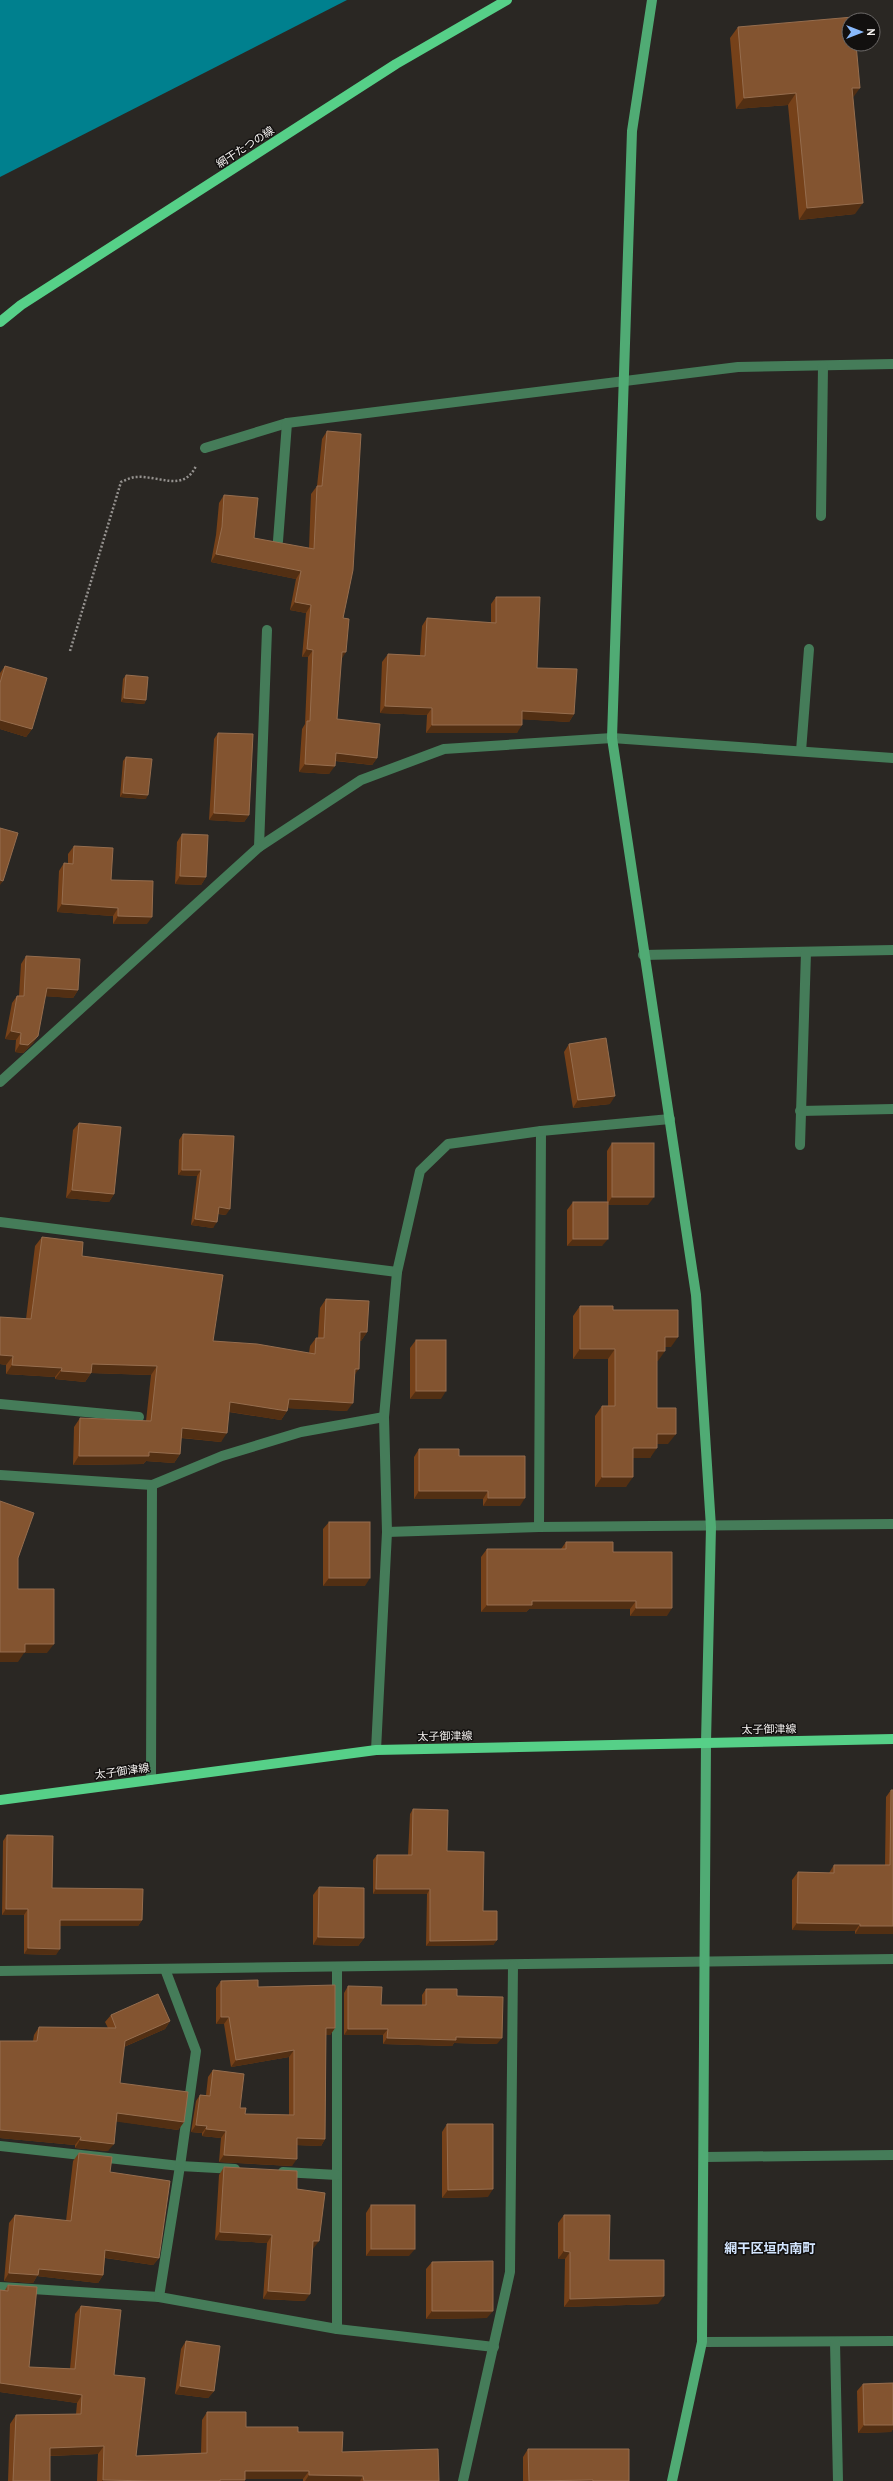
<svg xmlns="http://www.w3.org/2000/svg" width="893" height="2481" viewBox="0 0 893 2481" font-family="'PT Sans','Noto Sans JP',sans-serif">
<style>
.water{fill:#00808e}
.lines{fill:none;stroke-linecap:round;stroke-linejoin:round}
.path{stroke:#95928f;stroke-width:2.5;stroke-dasharray:2 2;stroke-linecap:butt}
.street{stroke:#457c59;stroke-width:10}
.secondary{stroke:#50ab74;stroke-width:10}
.primary{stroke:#56d088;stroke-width:10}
.wall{fill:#764119}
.shaded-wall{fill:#522f13}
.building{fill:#835430;stroke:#956d4e}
.labels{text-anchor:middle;stroke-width:3;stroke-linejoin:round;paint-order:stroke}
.street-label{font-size:11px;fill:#f5f2f0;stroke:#12100f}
.quarter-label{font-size:13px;font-weight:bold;fill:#d3e5fe;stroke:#12100f}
</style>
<rect width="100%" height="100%" fill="#2a2723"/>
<path class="water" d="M0 0H347L0 177Z"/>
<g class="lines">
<path class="path" d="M70 651 121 482C126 480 132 477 136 477 159 475 183 493 196 466"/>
<g class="street">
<path d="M205 448 287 423 738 367 893 364"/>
<path d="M821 516 823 366"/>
<path d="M278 541 287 423"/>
<path d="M801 751 809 649"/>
<path d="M259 847 267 630"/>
<path d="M643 955 893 950"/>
<path d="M0 1082 259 847 361 780 444 749 612 738 893 758"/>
<path d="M800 1111 893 1109"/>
<path d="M800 1145 806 952"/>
<path d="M0 1222 397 1272"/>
<path d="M0 1404 139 1417"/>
<path d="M0 1475 152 1485 222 1456 301 1432 384 1417"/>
<path d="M539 1527 541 1131"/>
<path d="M387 1532 539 1527 893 1524"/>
<path d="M376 1750 387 1532 384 1417 397 1272 420 1171 448 1144 541 1131 670 1119"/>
<path d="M151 1780 152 1485"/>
<path d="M337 1967V2329"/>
<path d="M0 1971 893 1959"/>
<path d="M0 2146 180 2166 235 2169"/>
<path d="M705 2157 893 2155"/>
<path d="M283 2172 337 2175"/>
<path d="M0 2287 159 2297 337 2329 494 2347"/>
<path d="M159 2297 180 2166 196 2051 165 1969"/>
<path d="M702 2342 893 2341"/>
<path d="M835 2342 838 2481"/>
<path d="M463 2481 510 2272 513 1965"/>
</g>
<path class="secondary" d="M652 0 632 131 612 738 696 1295 711 1527 706 1742 702 2342 672 2481"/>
<g class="primary">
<path d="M0 322 21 305 396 64 507 0"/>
<path d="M0 1800 376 1750 893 1739"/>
</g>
</g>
<g class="wall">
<path d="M738 27 853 98 855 214 799 220 788 105 736 109 730 38Z"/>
<path d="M327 431 343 618 341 659 337 719 377 758 372 765 335 761 329 774 299 772 302 729 305 724 308 657H302L306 613 290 610 296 579 211 562 216 535 219 503 224 495 254 538 309 549 311 494 317 486 322 439Z"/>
<path d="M496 597 537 668 574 714 569 722 522 719 517 733H426L427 715 380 713 382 662 388 654 420 655 422 626 427 618 491 623V604Z"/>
<path d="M5 666 32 729 26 737 0 729V673Z"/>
<path d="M126 675 146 700 144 704 121 702 123 679Z"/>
<path d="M218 733 249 815 244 822 209 820 214 739Z"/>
<path d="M126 757 146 799 120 797 123 761Z"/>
<path d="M182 834 206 877 201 885 175 884 177 842Z"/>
<path d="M74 846 111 880 147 924H113V916L57 912 59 871 64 863 68 864V854Z"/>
<path d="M26 956 78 990 73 998 45 996 38 1036 33 1043 23 1053 15 1052 16 1040 5 1039 12 1003 17 996H19L21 964Z"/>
<path d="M569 1044 610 1104 573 1108 564 1052Z"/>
<path d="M79 1123 114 1194 109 1202 66 1198 73 1130Z"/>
<path d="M183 1134 226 1215 218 1214 213 1228 191 1225 197 1176 178 1175 179 1140Z"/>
<path d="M612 1143 648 1205H608L602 1246H567V1210L573 1202H607V1151Z"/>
<path d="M42 1237 82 1256 213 1341 309 1353 310 1346 316 1338H318L320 1308 326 1299 367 1332 361 1341H360L355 1375 347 1411 288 1408 287 1411 281 1420 229 1412 221 1442 181 1438 180 1454 174 1463 146 1461 143 1464 73 1465 74 1427 80 1418 146 1421 151 1375 91 1373 85 1382 55 1379V1377L6 1374V1365L0 1364V1317L26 1319 35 1246Z"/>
<path d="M580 1306 613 1310 671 1347H665L657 1361V1408L668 1444H657L650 1458H633L626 1487H595V1416L602 1406H608V1359H573V1316Z"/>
<path d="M416 1340 441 1399H410V1348Z"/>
<path d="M419 1449 459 1456 520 1506H483V1499H414V1457Z"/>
<path d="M329 1522 365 1586H323V1529Z"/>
<path d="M566 1542 613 1552 667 1616H630V1609H529L526 1612H481V1557L487 1549H561Z"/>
<path d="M891 1790 893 1934H855V1931L792 1930V1880L798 1872 829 1873 834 1865H885L886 1797Z"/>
<path d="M413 1809 447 1851 483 1911 497 1940 493 1945 426 1946 427 1894H373V1860L377 1855H408L410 1814Z"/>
<path d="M7 1835 52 1888 142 1920 138 1926H60L56 1955 24 1954V1915H2L3 1841Z"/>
<path d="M319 1887 364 1938 358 1946 313 1945V1895Z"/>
<path d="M221 1981 258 1987 335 2028 330 2035H326L325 2139 321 2146 297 2145 292 2166 219 2162 221 2138 202 2136V2133L191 2132 196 2101 200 2095H206L208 2077 213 2070 245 2114 289 2115V2057L231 2067 224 2024H216V1988Z"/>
<path d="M348 1986 381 2005H422V1995L426 1989 457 1996 497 2044 454 2043 452 2046 383 2044V2035H344V1993Z"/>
<path d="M111 2015 170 2021 165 2029 124 2047 120 2083 184 2122 178 2130 116 2121 108 2151 75 2148V2145L0 2138V2041H33L34 2035 39 2027 108 2028 105 2022Z"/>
<path d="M447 2124 488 2197 442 2198V2132Z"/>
<path d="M79 2153 110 2172 159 2258 153 2265 105 2258 103 2275 98 2283 37 2276 33 2283 4 2281 9 2223 15 2215 66 2221 73 2161Z"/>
<path d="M224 2167 297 2189 313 2249 305 2301 263 2299 267 2243 215 2240 219 2175Z"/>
<path d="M371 2205 409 2256H366V2213Z"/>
<path d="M564 2215 609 2260 658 2304 564 2307 565 2259H558V2223Z"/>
<path d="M432 2262 487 2318 426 2319V2269Z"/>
<path d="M8 2285 29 2367 70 2369 75 2314 81 2306 114 2375 136 2456 201 2453 202 2420 207 2412 246 2427 298 2432 342 2452 439 2481H303V2479H245V2481H97L98 2454 50 2456V2481H8L10 2424 16 2415 76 2414 77 2403 0 2392V2290H5Z"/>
<path d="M186 2341 214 2391 208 2398 175 2394 181 2349Z"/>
<path d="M893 2383V2429L891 2432 858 2433 857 2391 863 2384Z"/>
<path d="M528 2449 629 2481H523V2457Z"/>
</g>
<g class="shaded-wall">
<path d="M852 88H860L852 99Z"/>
<path d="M796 93 788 105 736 109 744 98Z"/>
<path d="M863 203 855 214 799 220 807 208Z"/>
<path d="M216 554 301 571 296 579 211 562Z"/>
<path d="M295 602 311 605 306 613 290 610Z"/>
<path d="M307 649 313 650 308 657H302Z"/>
<path d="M342 652H346L341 660Z"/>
<path d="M124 698 146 700 144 704 121 702Z"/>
<path d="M385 706 432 708 427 715 380 713Z"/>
<path d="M522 711 574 714 569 722 517 719Z"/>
<path d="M0 720 32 729 26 737 0 729Z"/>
<path d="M432 725H522L517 733H426Z"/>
<path d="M336 753 377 758 372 765 330 760Z"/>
<path d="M305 764 335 766 329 774 299 772Z"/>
<path d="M123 793 148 795 146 799 120 797Z"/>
<path d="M214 813 249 815 244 822 209 820Z"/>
<path d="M180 876 206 877 201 885 175 884Z"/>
<path d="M0 880 3 881 0 885Z"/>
<path d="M62 904 118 908 113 916 57 912Z"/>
<path d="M118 916 152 917 147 924H113Z"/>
<path d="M47 988 78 990 73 998 41 996Z"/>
<path d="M11 1031 21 1033 16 1040 5 1039Z"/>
<path d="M38 1036 33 1043 23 1053 15 1052 20 1044Z"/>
<path d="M615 1096 610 1104 573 1108 578 1100Z"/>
<path d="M182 1170H201L197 1176 178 1175Z"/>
<path d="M72 1190 114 1194 109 1202 66 1198Z"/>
<path d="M612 1197H654L648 1205H607Z"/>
<path d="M219 1207 230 1209 226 1215 215 1213Z"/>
<path d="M195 1219 217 1222 213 1228 191 1225Z"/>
<path d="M573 1239H608L602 1246H567Z"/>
<path d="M360 1332H367L361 1341 354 1340Z"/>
<path d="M665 1337H678L671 1347H658Z"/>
<path d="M580 1349H615L608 1359H573Z"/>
<path d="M657 1351H665L658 1361H650Z"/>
<path d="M0 1355 13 1356 6 1365 0 1364Z"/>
<path d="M92 1364 157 1366 151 1375 91 1373 85 1382 55 1379 61 1371Z"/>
<path d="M12 1365 62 1368 55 1377 6 1374Z"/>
<path d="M355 1369H359L352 1378Z"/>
<path d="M416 1391H446L441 1399H410Z"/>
<path d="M289 1399 353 1403 347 1411 283 1408Z"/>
<path d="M230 1402 287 1411 281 1420 224 1411Z"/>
<path d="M182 1428 227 1433 221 1442 175 1437Z"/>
<path d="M657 1434H676L668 1444H650Z"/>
<path d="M633 1448H657L650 1458H626Z"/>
<path d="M149 1452 180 1454 174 1463 146 1461 143 1464 73 1465 79 1456Z"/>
<path d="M602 1477H633L626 1487H595Z"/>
<path d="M419 1491H488L483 1499H414Z"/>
<path d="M488 1498H525L520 1506H483Z"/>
<path d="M329 1578H370L365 1586H323Z"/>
<path d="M532 1601H636L630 1609H529L526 1612H481L487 1605Z"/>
<path d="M636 1608H672L667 1616H630Z"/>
<path d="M25 1644H54L47 1653H24L18 1662H0V1652Z"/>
<path d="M376 1889H430L427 1894H373Z"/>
<path d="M6 1909H28L24 1915H2Z"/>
<path d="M60 1920H142L138 1926H56Z"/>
<path d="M797 1923 860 1924 855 1931 792 1930Z"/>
<path d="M860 1926H893V1934H855Z"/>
<path d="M318 1937 364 1938 358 1946 313 1945Z"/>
<path d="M497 1940 493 1945 426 1946 430 1941Z"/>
<path d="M28 1948 60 1949 56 1955 24 1954Z"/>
<path d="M221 2017H229L224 2024H216Z"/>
<path d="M170 2021 165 2029 119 2049 125 2041Z"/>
<path d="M326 2028H335L330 2035H322Z"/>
<path d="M348 2029H388L383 2035H344Z"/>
<path d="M456 2037 502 2038 497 2044 454 2043 452 2046 383 2044 387 2038Z"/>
<path d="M294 2050 289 2057 231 2067 236 2060Z"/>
<path d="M117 2113 184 2122 178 2130 112 2121Z"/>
<path d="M196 2125 207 2126 202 2133 191 2132Z"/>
<path d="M206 2129 226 2131 221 2138 202 2136Z"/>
<path d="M0 2130 81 2137 75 2145 0 2138Z"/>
<path d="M297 2138 325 2139 321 2146 292 2145Z"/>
<path d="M80 2140 114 2144 108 2151 75 2148Z"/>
<path d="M224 2155 297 2159 292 2166 219 2162Z"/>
<path d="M493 2189 488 2197 442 2198 448 2190Z"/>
<path d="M220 2232 272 2235 267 2243 215 2240Z"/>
<path d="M313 2241H319L313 2249Z"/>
<path d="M371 2249H415L409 2256H366Z"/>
<path d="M105 2250 159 2258 153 2265 100 2257Z"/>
<path d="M564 2251 570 2252 565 2259H558Z"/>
<path d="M39 2269 103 2275 98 2283 37 2276 33 2283 4 2281 9 2273Z"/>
<path d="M268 2291 310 2294 305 2301 263 2299Z"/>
<path d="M664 2296 658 2304 564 2307 570 2299Z"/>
<path d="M432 2311H493L487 2318 426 2319Z"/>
<path d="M0 2383 82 2395 77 2403 0 2392Z"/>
<path d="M180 2386 214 2391 208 2398 175 2394Z"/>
<path d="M864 2425H893V2429L891 2432 858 2433Z"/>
<path d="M104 2446 98 2454 45 2456 50 2448Z"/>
<path d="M245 2471H309L303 2479H240Z"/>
<path d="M309 2475 363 2476 360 2481H305Z"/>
<path d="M103 2480 152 2481H102Z"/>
<path d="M220 2480H245V2481H219Z"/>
<path d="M593 2480 592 2481H529Z"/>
</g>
<g class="building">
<path d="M853 17 854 20H849V44H856L860 88H852L863 203 807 208 796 93 744 98 738 27Z"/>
<path d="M327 431 361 434 353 570 343 618 349 619 346 652H342L337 719 380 724 377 758 336 753 335 766 305 764 307 721H310L313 650 307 649 311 605 295 602 301 571 216 554 222 527 224 495 258 498 254 538 314 549 317 486H322Z"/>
<path d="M496 597H540L537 668 577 669 574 714 522 711V725H432V708L385 706 388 654 425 656 427 618 496 623Z"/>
<path d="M5 666 47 678 32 729 0 720V683Z"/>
<path d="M126 675 148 677 146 700 124 698Z"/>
<path d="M218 733 253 734 249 815 214 813Z"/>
<path d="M126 757 152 759 148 795 123 793Z"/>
<path d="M0 828 18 833 3 881 0 880Z"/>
<path d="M182 834 208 835 206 877 180 876Z"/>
<path d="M74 846 113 848 111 880 153 881 152 917 118 916V908L62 904 64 863 73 864Z"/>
<path d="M26 956 80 959 78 990 47 988 38 1036 28 1045 20 1044 21 1033 11 1031 17 996H24Z"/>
<path d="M606 1038 615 1096 578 1100 569 1044Z"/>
<path d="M79 1123 121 1127 114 1194 72 1190Z"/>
<path d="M183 1134 234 1136 230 1209 219 1207 217 1222 195 1219 201 1170H182Z"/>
<rect x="612" y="1143" width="42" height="54"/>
<rect x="573" y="1202" width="35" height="37"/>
<path d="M42 1237 83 1242 82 1256 223 1275 213 1341 257 1344 315 1354 316 1338H324L326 1299 369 1301 367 1332H360L359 1369H355L353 1403 289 1399 287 1411 230 1402 227 1433 182 1428 180 1454 149 1452V1456H79L80 1418 151 1421 157 1366 92 1364 91 1373 61 1371 62 1368 12 1365 13 1356 0 1355V1317L31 1319Z"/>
<path d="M580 1306H613V1310H678V1337H665V1351H657V1408H676V1434H657V1448H633V1477H602V1406H615V1349H580Z"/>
<rect x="416" y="1340" width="30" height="51"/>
<path d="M419 1449H459V1456H525V1498H488V1491H419Z"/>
<path d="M0 1501 34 1513 18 1558V1589H54V1644H25V1652H0Z"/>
<rect x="329" y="1522" width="41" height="56"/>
<path d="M566 1542H613V1552H672V1608H636V1601H532V1605H487V1549H566Z"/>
<path d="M891 1790H893V1926H860V1924L797 1923 798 1872 834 1873V1865H890Z"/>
<path d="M413 1809 448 1810 447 1851 484 1852 483 1911H497V1940L430 1941V1889H376L377 1855H412Z"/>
<path d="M7 1835 53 1836 52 1888 143 1889 142 1920H60V1949L28 1948V1909H6Z"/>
<path d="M319 1887 364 1888V1938L318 1937Z"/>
<path d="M258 1980V1987L335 1985V2028H326L325 2139 297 2138V2159L224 2155 226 2131 206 2129 207 2126 196 2125 200 2095 210 2096 213 2070 244 2074 240 2108H246L245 2114 294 2115V2050L236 2060 229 2017H221V1981Z"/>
<path d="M348 1986 382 1987 381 2005H426V1989H457V1996L503 1997 502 2038 456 2037V2040L387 2038 388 2029H348Z"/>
<path d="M158 1994 170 2021 125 2041 120 2083 188 2092 184 2122 117 2113 114 2144 80 2140 81 2137 0 2130V2041H37L39 2027 116 2028 111 2015Z"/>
<path d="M447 2124H493V2189L448 2190Z"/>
<path d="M79 2153 112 2157 110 2172 170 2181 159 2258 105 2250 103 2275 39 2269 38 2275 9 2273 15 2215 71 2221Z"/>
<path d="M224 2167 297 2171V2189L325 2193 319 2241H313L310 2294 268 2291 272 2235 220 2232Z"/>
<rect x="371" y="2205" width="44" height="44"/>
<path d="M564 2215H610L609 2260H664V2296L570 2299V2252L564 2251Z"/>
<path d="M493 2261V2311H432V2262Z"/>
<path d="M8 2285 37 2287 29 2367 75 2369 81 2306 121 2310 114 2375 145 2378 136 2456 207 2453V2412H246V2427H298V2432H343L342 2452 438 2449 439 2481H364L363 2476 309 2475V2471H245V2480H220V2481H152L103 2480 104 2446 50 2448V2481H13L16 2415 81 2414 82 2395 0 2383V2290L8 2291Z"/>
<path d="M186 2341 220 2346 214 2391 180 2386Z"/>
<path d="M893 2383V2425H864L863 2384Z"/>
<path d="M528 2449H629V2481H593V2480L529 2481Z"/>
</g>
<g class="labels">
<g class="street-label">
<text transform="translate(245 147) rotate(-33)" y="4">網干たつの線</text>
<text transform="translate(769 1729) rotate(-1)" y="4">太子御津線</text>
<text transform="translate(445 1736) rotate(-1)" y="4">太子御津線</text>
<text transform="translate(122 1771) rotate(-8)" y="4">太子御津線</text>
</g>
<g class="quarter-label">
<text x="770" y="2253">網干区垣内南町</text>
</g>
</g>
<g transform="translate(861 32) rotate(90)"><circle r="19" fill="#12100f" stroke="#6d6a69"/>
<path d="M0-3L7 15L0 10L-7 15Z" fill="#8abafc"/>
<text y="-6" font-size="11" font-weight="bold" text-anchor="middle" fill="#f5f2f0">N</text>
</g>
</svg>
